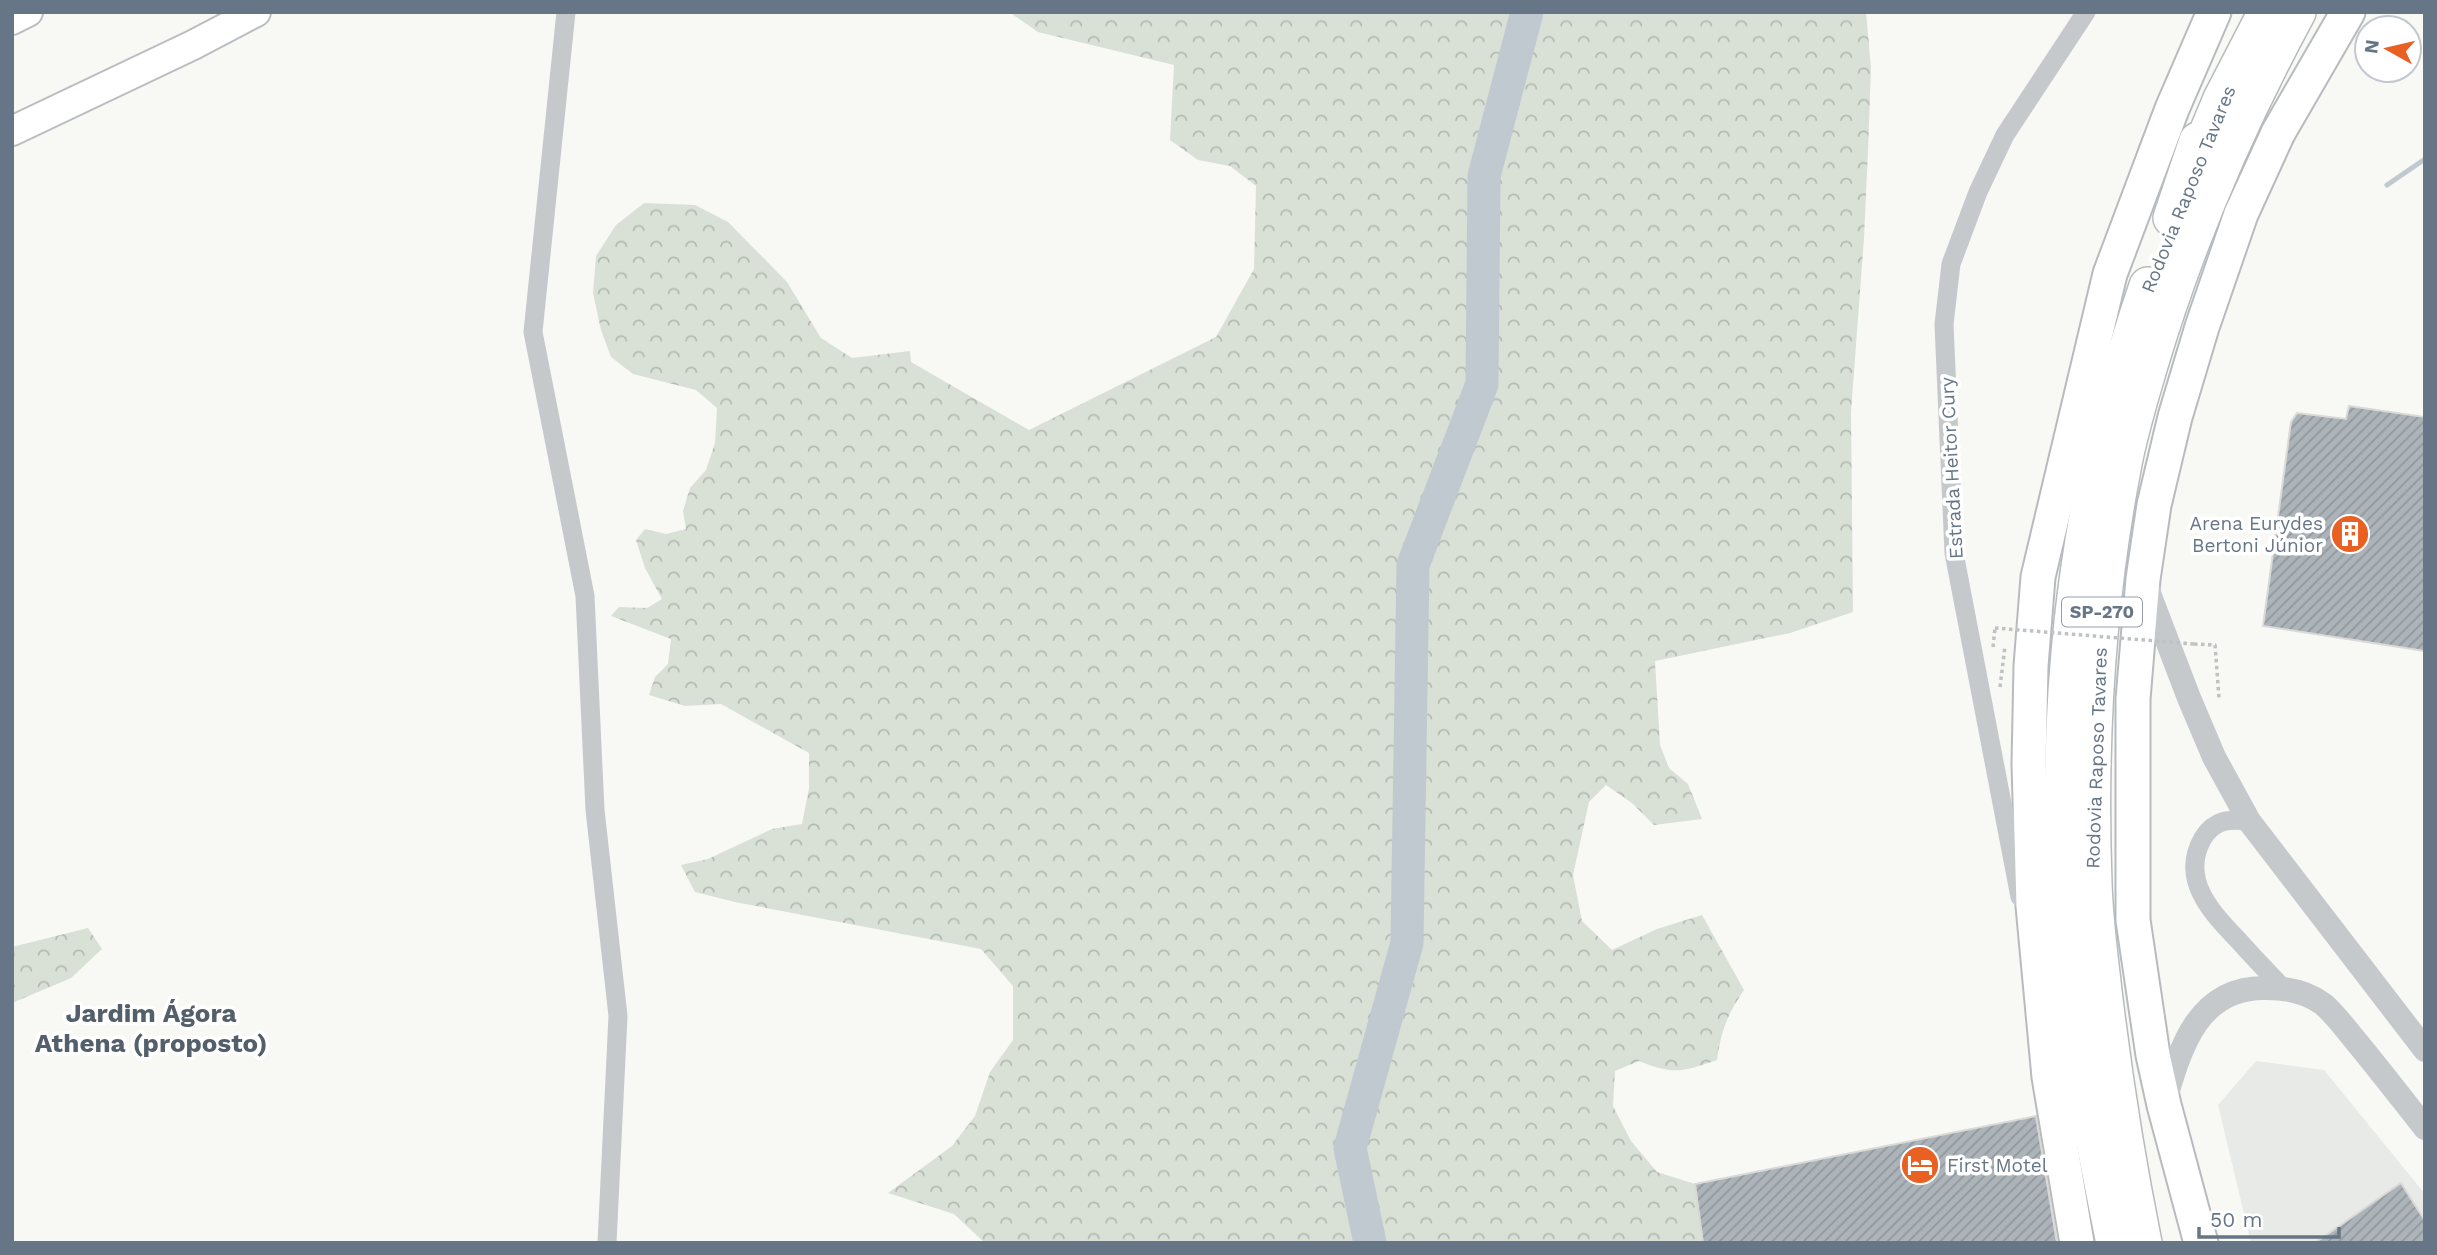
<svg xmlns="http://www.w3.org/2000/svg" width="2437" height="1255" viewBox="0 0 2437 1255" font-family="'Work Sans',sans-serif">
<style>
.built{fill:#e8eae8}
.forest{fill:url(#forest-crowns)}
.lines{fill:none;stroke-linecap:round;stroke-linejoin:round}
.stream{stroke:#c0c9cf;stroke-width:5}
.river{stroke:#c0c9cf;stroke-width:33}
.building{fill:url(#building-hatch);stroke:#d9d9d7;stroke-width:2}
.secondary-casing{stroke:#babec3;stroke-width:32}
.trunk-casing{stroke:#b8bbbe;stroke-width:37}
.motorway-casing{stroke:#b8bbbe;stroke-width:40}
.path{stroke:#bfc1c3;stroke-width:3.5;stroke-dasharray:3.5 3.5;stroke-linecap:butt}
.minor{stroke:#c5c9cc;stroke-width:19}
.tertiary{stroke:#c5c9cc;stroke-width:24}
.secondary{stroke:#fff;stroke-width:28}
.trunk{stroke:#fff;stroke-width:33}
.motorway{stroke:#fff;stroke-width:37}
.path-bridge{stroke:#bfc1c3;stroke-width:3.5;stroke-dasharray:3.5 3.5;stroke-linecap:butt}
.labels{text-anchor:middle;stroke-width:7;stroke-linejoin:round;paint-order:stroke}
.shield{fill:#fff;stroke:#949fab;stroke-width:2}
.shield-label{font-size:18px;font-weight:bold;fill:#667687}
.street-label{font-size:19px;fill:#667687;stroke:#fff}
.poi-label{font-size:19px;fill:#667687;stroke:#fff;text-anchor:end}
.district-label{font-size:26px;font-weight:bold;fill:#545f6c;stroke:#fff}
</style>
<defs>
<pattern id="forest-crowns" width="20" height="18" patternUnits="userSpaceOnUse" patternTransform="scale(1.75)"><rect width="20" height="18" fill="#d9e0d6"/><path d="M2 6a3 3 0 1 1 6 0M12 15a3 3 0 1 1 6 0" fill="none" stroke="#b4bab3"/></pattern>
<pattern id="building-hatch" width="6" height="6" patternUnits="userSpaceOnUse" patternTransform="scale(1.75)"><rect width="6" height="6" fill="#acb4ba"/><path d="M-1 1l2-2M0 6l6-6M5 7l2-2" fill="none" stroke="#90979d"/></pattern>
</defs>
<rect width="100%" height="100%" fill="#f8f8f5"/>
<path class="built" d="M2256 1061 2324 1070 2425 1194V1243H2251L2218 1105Z"/>
<g class="forest">
<path d="M1009 12H1866L1871 68 1868 151 1864 238 1851 412 1853 612 1790 633 1655 661 1660 745 1669 768 1688 784 1702 819 1654 825 1632 803 1606 785 1589 802 1573 875 1582 921 1612 950 1657 929 1702 915 1744 990C1727 1015 1721 1031 1717 1060 1683 1072 1673 1075 1639 1061L1615 1071 1613 1106 1631 1141 1657 1172 1695 1184 1703 1243H985L954 1214 888 1193 952 1146 975 1116 990 1072 1013 1040V986L981 949 735 902 695 892 681 865 708 859 772 829 802 824 809 788V753L721 704 685 706 649 695 655 677 668 664 671 639 611 616 619 607 647 608 662 599 645 568 636 540 645 529 666 534 686 529 683 511 690 488 706 470 715 443 717 408 696 390 633 374 611 357 601 330 593 293 596 256 616 225 644 203 695 205 728 222 787 282 821 338 852 358 910 351 911 362 1029 430 1216 337 1254 269 1256 186 1230 166 1198 160 1170 140 1174 65 1038 32Z"/>
<path d="M88 928 102 949 71 978 12 1003V947Z"/>
</g>
<g class="lines">
<path class="stream" d="M2387 185 2425 159"/>
<path class="river" d="M1370 1243 1350 1148 1407 943 1413 565 1482 384 1484 176 1527 12"/>
</g>
<g class="building">
<path d="M2349 406 2425 417V651L2263 626 2291 422 2297 413 2346 419Z"/>
<path d="M2036 1116 2057 1243H1703L1695 1184Z"/>
<path d="M2401 1183 2425 1221V1243H2315Z"/>
</g>
<g class="lines">
<g class="secondary-casing">
<g id="secondary">
<path d="M12 20 28 12"/>
<path d="M12 131 193 45 256 12"/>
</g>
</g>
<g class="trunk-casing">
<g id="trunk">
<path d="M2077 1243 2049 1077 2033 906 2029 764 2031 666 2038 577 2110 274 2172 109 2214 12"/>
<path d="M2201 1243 2164 1105 2153 1055 2133 920V699L2143 579 2154 505 2175 417 2202 327 2241 214 2278 133 2348 12"/>
</g>
</g>
<g class="motorway-casing">
<g id="motorway">
<path d="M2194 166 2222 99 2267 12"/>
<path d="M2172 218 2198 141"/>
<path d="M2115 1243C2096 1149 2077 1055 2070 960 2051 729 2072 506 2148 286"/>
<path d="M2143 1243C2126 1159 2113 1075 2103 991 2099 955 2094 919 2093 883 2088 745 2096 605 2122 469 2128 434 2139 399 2149 365 2186 241 2236 125 2297 12"/>
</g>
</g>
<g class="path">
<path d="M2194 644 2215 645 2219 698"/>
<path d="M1993 647 1995 628"/>
<path d="M2000 687 2005 646"/>
</g>
<g class="minor">
<path d="M566 12 533 332 585 596 595 810 618 1016 607 1243"/>
<path d="M2249 821C2229 819 2215 819 2203 838 2179 879 2212 913 2239 941 2253 957 2268 972 2283 988"/>
<path d="M2020 897 1954 553 1944 324 1951 264 1978 192 2005 135 2086 12"/>
</g>
<g class="tertiary">
<path d="M2145 583 2189 698 2214 757 2249 821 2425 1050"/>
<path d="M2164 1104C2180 1049 2197 986 2267 988 2287 988 2307 992 2323 1004 2335 1014 2345 1028 2355 1040 2379 1069 2402 1099 2425 1128"/>
</g>
<use href="#secondary" class="secondary"/>
<use href="#trunk" class="trunk"/>
<use href="#motorway" class="motorway"/>
<path class="path-bridge" d="M1995 628 2194 644"/>
</g>
<defs>
<g id="building-disc" transform="scale(2.0125)"><circle r="9.5" fill="#e96023" stroke="#fff"/><path d="M-4-6H4V6H1V3H-1V6H-4ZM-2.5-4.3h1.7v1.8h-1.7ZM.8-4.3h1.7v1.8H.8ZM-2.5-1h1.7V.8h-1.7ZM.8-1h1.7V.8H.8Z" fill="#fff"/></g>
<g id="hotel-disc" transform="scale(2.0125)"><circle r="9.5" fill="#e96023" stroke="#fff"/><path d="M-6-4.5h1.5V1H6V5H4.5V3h-9V5H-6ZM-4 0a1.8 1.8 0 1 1 3.6 0ZM.5 0V-2.5h3Q6-2.5 6 0Z" fill="#fff"/></g>
</defs>
<g fill-rule="evenodd">
<use href="#building-disc" x="2350" y="534"/>
<use href="#hotel-disc" x="1920" y="1165"/>
</g>
<g class="labels">
<rect class="shield" x="2062" y="597.5" width="80" height="29" rx="5"/>
<g class="shield-label">
<text x="2102" y="618">SP-270</text>
</g>
<g class="street-label">
<text transform="translate(2188 189) rotate(-68)" y="7">Rodovia Raposo Tavares</text>
<text transform="translate(1951 468) rotate(-93)" y="7">Estrada Heitor Cury</text>
<text transform="translate(2096 758) rotate(-88)" y="7">Rodovia Raposo Tavares</text>
</g>
<g class="poi-label">
<text x="2323" y="530">Arena Eurydes<tspan x="2323" dy="22">Bertoni Júnior</tspan></text>
<text x="1947" y="1172" text-anchor="start">First Motel</text>
</g>
<g class="district-label">
<text x="151" y="1022">Jardim Ágora<tspan x="151" dy="30">Athena (proposto)</tspan></text>
</g>
</g>
<rect width="2437" height="1255" fill="none" stroke="#667687" stroke-width="28"/>
<g transform="translate(2388 49) rotate(278)"><circle r="33" fill="#ffffff" stroke="#c2c8cf" stroke-width="2"/>
<path d="M0-5L12 26L0 18L-12 26Z" fill="#e96023"/>
<text y="-10" font-size="19" font-weight="bold" text-anchor="middle" fill="#667687">N</text>
</g>
<path d="M2199 1227v10h140v-10" fill="none" stroke="#667687" stroke-width="3.5"/>
<text x="2210" y="1227" font-size="21" fill="#667687" stroke="#ffffff" stroke-width="5" paint-order="stroke">50 m</text>
</svg>
